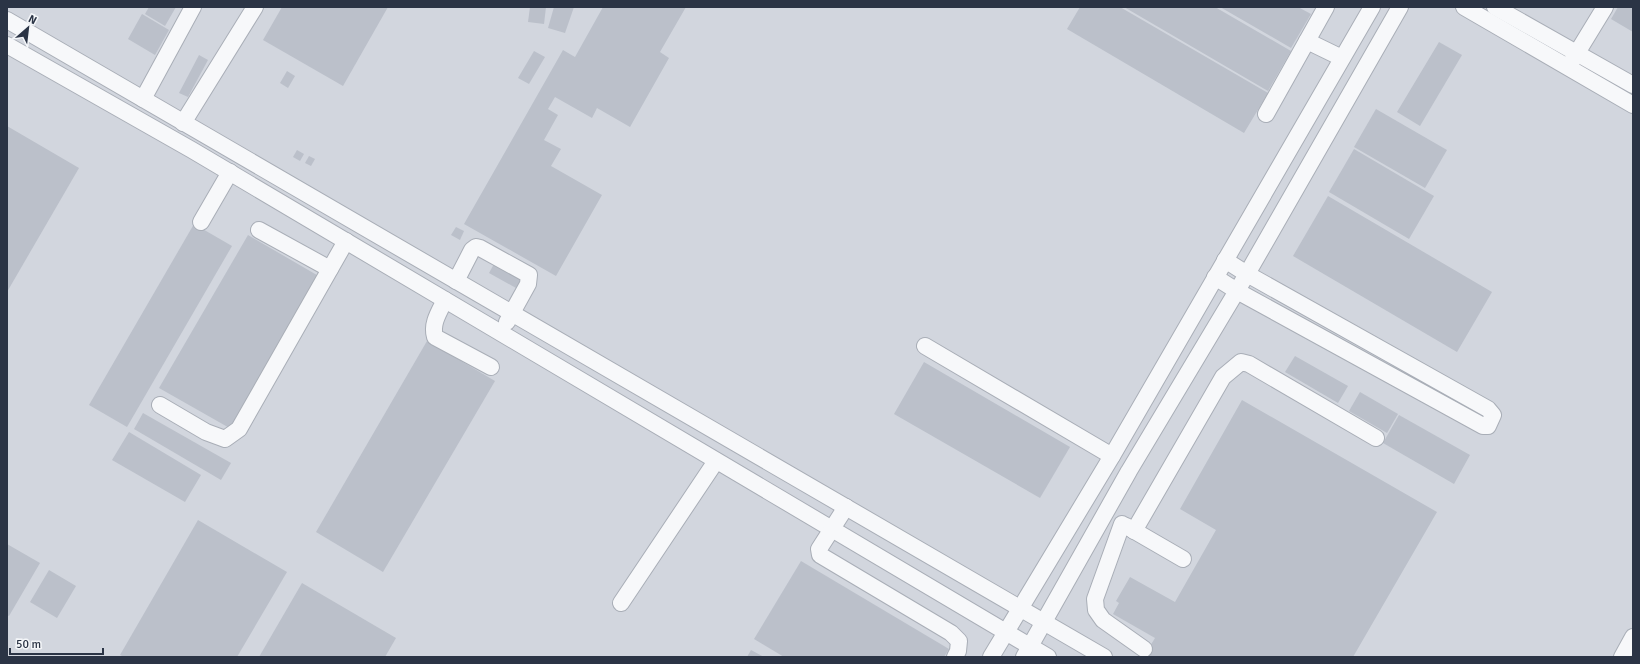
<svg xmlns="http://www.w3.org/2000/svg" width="1640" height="664" viewBox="0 0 1640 664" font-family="Signika,sans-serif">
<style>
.built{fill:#d2d6de}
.building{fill:#bbc0ca}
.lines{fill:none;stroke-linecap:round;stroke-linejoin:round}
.minor-casing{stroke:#a9aeb7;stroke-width:18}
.minor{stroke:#f7f8fa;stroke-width:16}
</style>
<rect width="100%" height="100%" fill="#e4e7ec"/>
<rect class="built" x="7" y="7" width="1626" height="650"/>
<g class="building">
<path d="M149 7H176L165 26 145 14Z"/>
<path d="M282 7H388L343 86 263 40Z"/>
<path d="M530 7H546L544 24 528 22Z"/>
<path d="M554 7H574L565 33 548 28Z"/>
<path d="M603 7H686L660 52 669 58 630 127 597 108 592 118 555 97 548 109 558 115 544 140 561 149 551 166 602 195 556 276 464 224 563 50 575 57Z"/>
<path d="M1080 7H1120L1268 93 1244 133 1067 29Z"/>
<path d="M1124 7H1215L1291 51 1268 91Z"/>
<path d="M1220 7H1298L1311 14 1291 48Z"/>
<path d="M1618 7H1633V32L1611 19Z"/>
<path d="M142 14 169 30 155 55 128 39Z"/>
<path d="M1439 42 1462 55 1420 126 1397 112Z"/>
<path d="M534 51 545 57 529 84 518 78Z"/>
<path d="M199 55 208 60 188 97 179 93Z"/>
<path d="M287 71 295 76 288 88 280 83Z"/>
<path d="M1376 109 1447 150 1425 188 1354 147Z"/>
<path d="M7 126 79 168 7 292Z"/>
<path d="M1354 149 1434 196 1409 239 1329 192Z"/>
<path d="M297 150 304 154 300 161 293 157Z"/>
<path d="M309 156 315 159 311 166 305 163Z"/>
<path d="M1328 196 1492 292 1457 352 1293 256Z"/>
<path d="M194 224 232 246 127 427 89 405Z"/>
<path d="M456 227 464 231 460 240 451 235Z"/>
<path d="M248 235 322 278 233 430 159 388Z"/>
<path d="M494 264 521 280 516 288 489 273Z"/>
<path d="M427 341 495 381 383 572 316 532Z"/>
<path d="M1295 356 1348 386 1338 403 1285 372Z"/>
<path d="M924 362 1070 447 1040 498 894 414Z"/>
<path d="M1360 392 1398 414 1387 433 1349 411Z"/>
<path d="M1242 400 1437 512 1353 657H1146L1144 656 1155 638 1113 614 1119 603 1116 601 1130 577 1175 602 1216 530 1180 509Z"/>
<path d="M143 413 231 463 221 480 134 429Z"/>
<path d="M1399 415 1470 455 1454 484 1383 443Z"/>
<path d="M129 432 201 475 185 502 112 460Z"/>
<path d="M198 520 287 572 237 657H124L120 655Z"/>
<path d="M7 544 40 563 9 616 7 615Z"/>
<path d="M801 561 949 649 944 657H784L754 639Z"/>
<path d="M49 570 76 586 57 618 30 602Z"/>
<path d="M302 583 396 638 385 657H259Z"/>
<path d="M751 650 764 657H747Z"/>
</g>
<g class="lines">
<g class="minor-casing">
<g id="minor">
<path d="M1464 7 1633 105"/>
<path d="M1495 7 1633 85"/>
<path d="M7 20 1104 657"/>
<path d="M1307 41 1342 58"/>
<path d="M7 45 192 150 1048 657"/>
<path d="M1572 61 1605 7"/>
<path d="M143 99 193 7"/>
<path d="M1266 114 1326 7"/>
<path d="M183 123 255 7"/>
<path d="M201 222 230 172"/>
<path d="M259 230 330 269"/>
<path d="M1215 277 1237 291 1483 426H1488L1493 415 1488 409 1247 274 1225 260"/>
<path d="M456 281 472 250 476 247 480 248 529 275 528 284 507 322"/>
<path d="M445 300C439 312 431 324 435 337L491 367"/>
<path d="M925 346 1112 456"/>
<path d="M160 405 206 432 225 439 239 429 346 241"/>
<path d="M846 507 819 549 820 555 951 633 959 641 958 651 955 657"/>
<path d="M1122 524 1095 599 1096 610 1103 620 1144 649"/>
<path d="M1126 526 1183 559"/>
<path d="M1134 531 1223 377 1241 362 1249 364 1376 438"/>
<path d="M621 603 716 461"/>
<path d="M991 657 1112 456 1372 7"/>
<path d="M1024 657 1129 471 1247 274 1400 7"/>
<path d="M1622 657 1633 637"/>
</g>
</g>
<use href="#minor" class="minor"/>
</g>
<rect width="1640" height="664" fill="none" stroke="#2b3445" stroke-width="16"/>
<g transform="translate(28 28) rotate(28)" stroke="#f4f6f9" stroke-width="3" paint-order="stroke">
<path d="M0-3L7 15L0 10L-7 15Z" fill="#2b3445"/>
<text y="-6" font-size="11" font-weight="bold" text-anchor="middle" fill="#2b3445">N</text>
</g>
<path d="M10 648v6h93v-6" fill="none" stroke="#2b3445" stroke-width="2"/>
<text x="16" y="648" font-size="12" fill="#2b3445" stroke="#f4f6f9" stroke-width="3" paint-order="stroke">50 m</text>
</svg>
